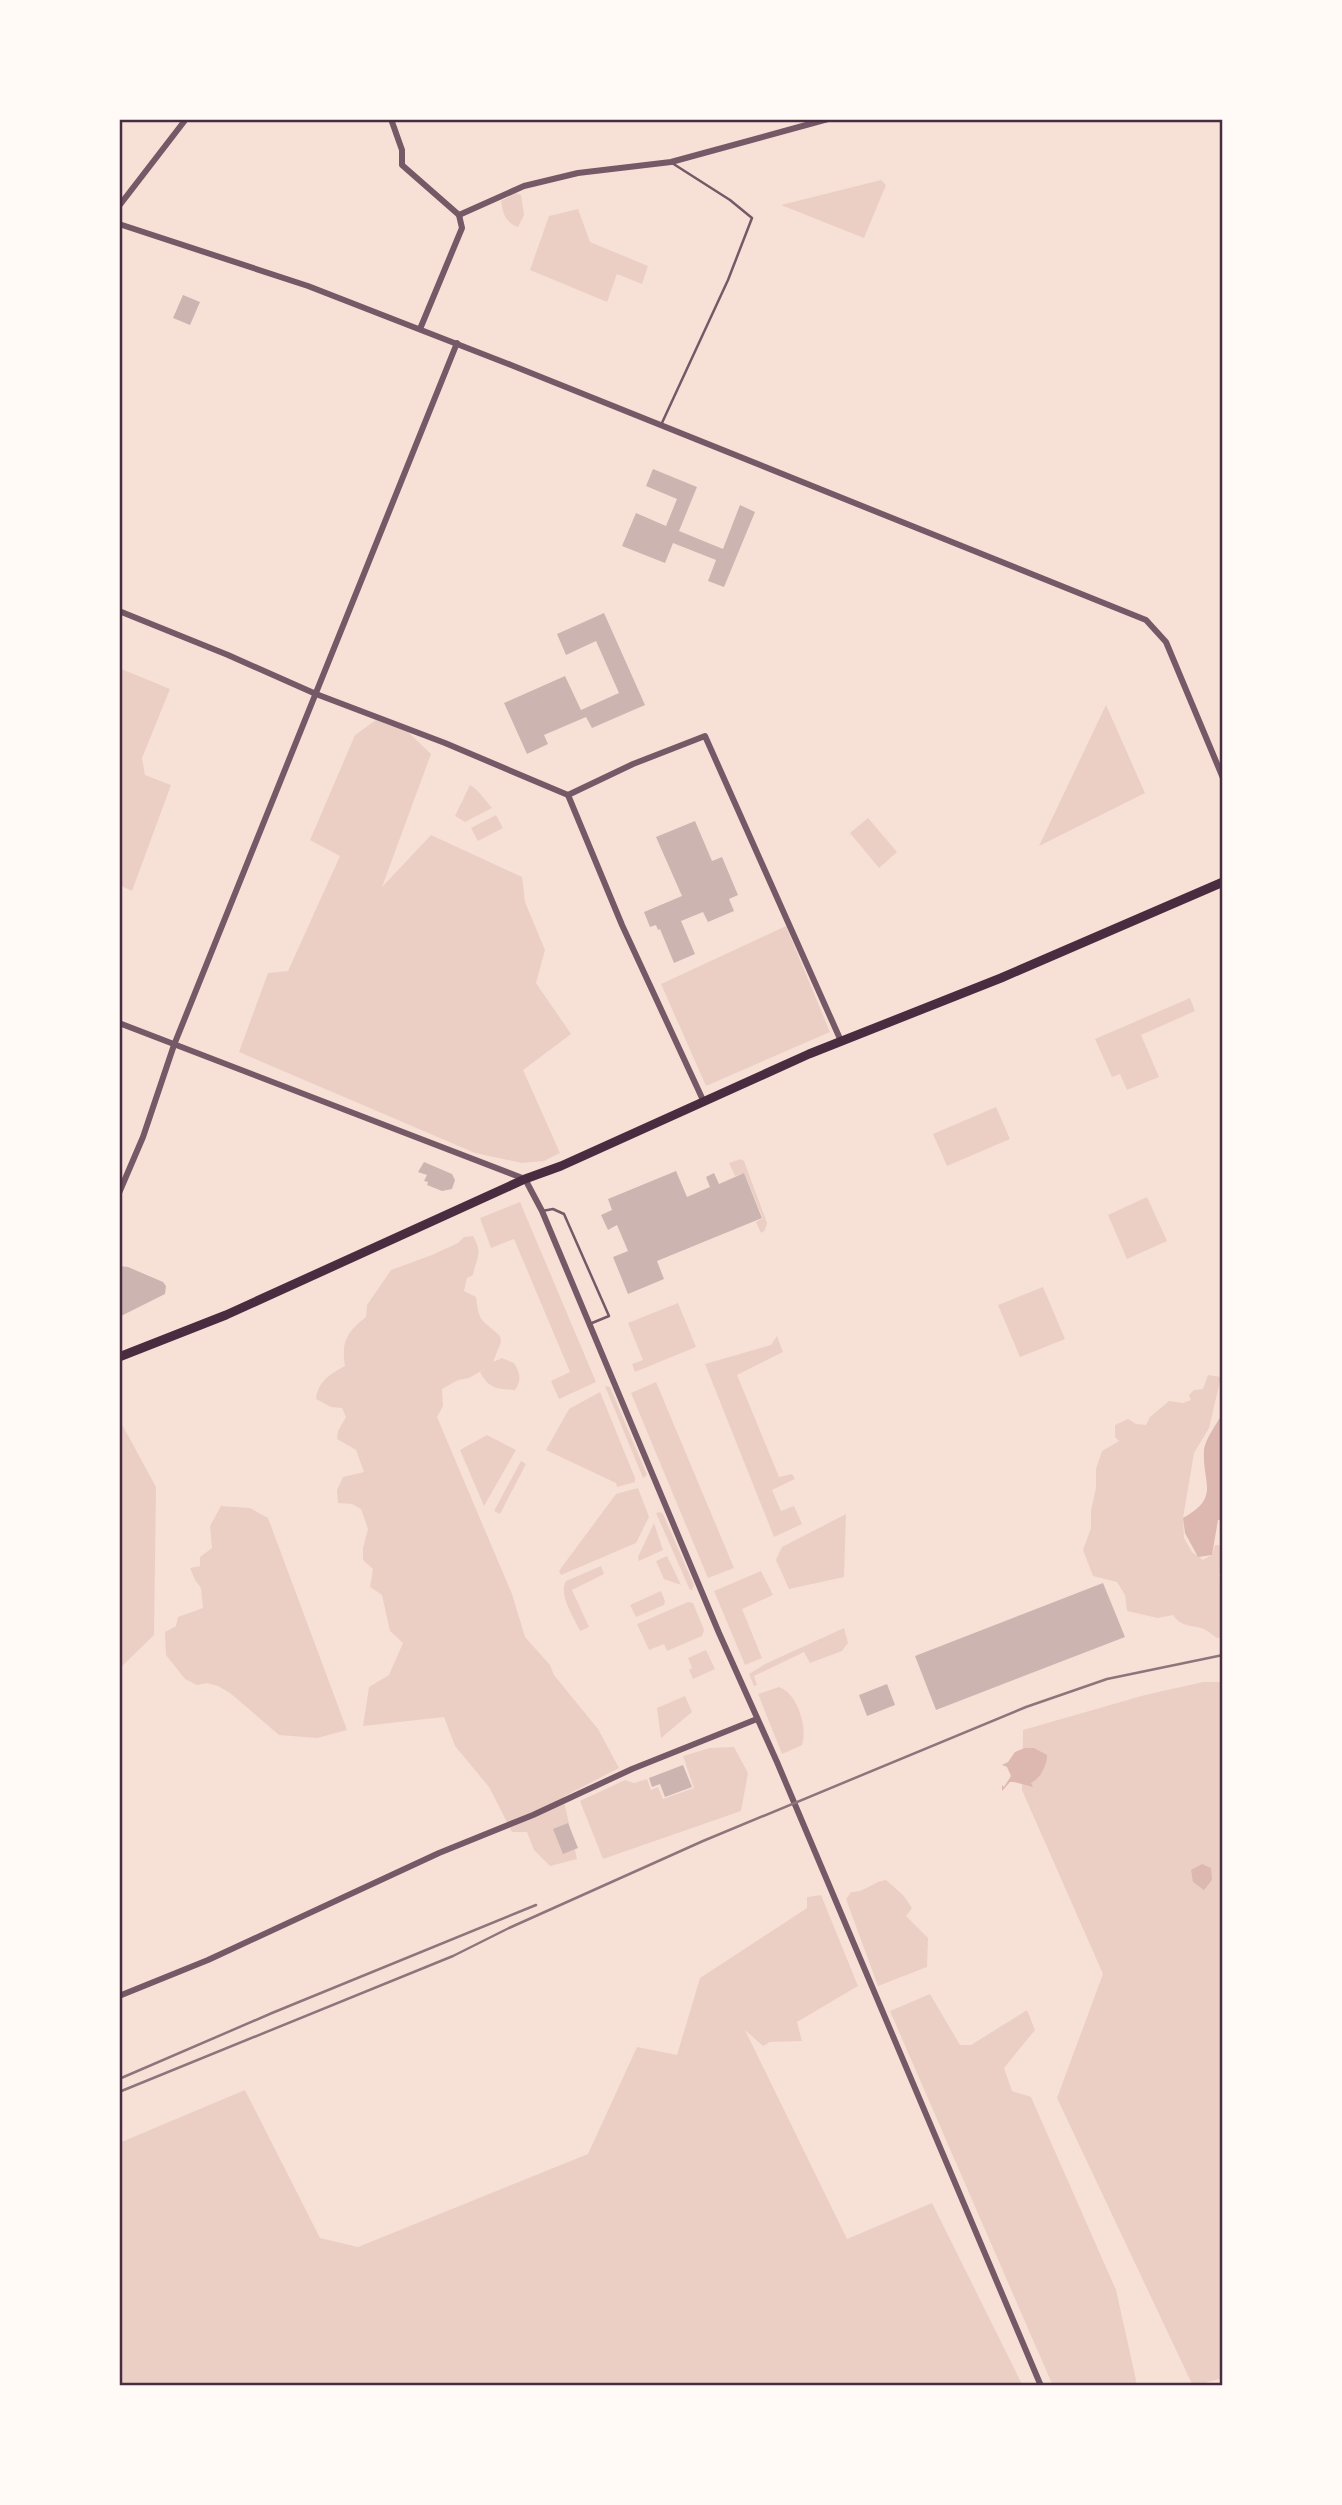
<svg xmlns="http://www.w3.org/2000/svg" width="1342" height="2505" viewBox="0 0 1342 2505" font-family="Lato,sans-serif">
<style>
.green{fill:#ebcfc5}
.water{fill:#dcb8b0}
.building{fill:#ccb4b1}
.lines{fill:none;stroke-linecap:round;stroke-linejoin:round}
.service{stroke:#755966;stroke-width:2.5}
.minor{stroke:#755966;stroke-width:6}
.secondary{stroke:#4a2c40;stroke-width:9}
.rail{stroke:#8f747c;stroke-width:2.5}
.neatline{fill:none;stroke:#4a2c40;stroke-width:2.5}
</style>
<rect width="100%" height="100%" fill="#f7e1d7"/>
<g class="green">
<path d="M881 180 886 185 864 238 781 205Z"/>
<path d="M516 193 521 195 524 215 518 227C505 222 503 214 501 201Z"/>
<path d="M578 209 590 242 648 266 642 284 617 274 607 302 530 270 549 216Z"/>
<path d="M119 668 170 689 142 758 145 775 171 785 132 891 119 885Z"/>
<path d="M1106 705 1145 793 1039 846Z"/>
<path d="M376 720 408 732 431 754 382 887 431 835 522 877 525 902 545 950 536 983 571 1034 523 1070 560 1153 544 1161 522 1163 475 1153 239 1052 268 973 288 971 340 856 310 840 355 735Z"/>
<path d="M470 785 477 790 492 808 465 822 455 816Z"/>
<path d="M496 815 503 828 478 841 471 828Z"/>
<path d="M868 818 897 852 879 868 850 833Z"/>
<path d="M786 926 830 1032 706 1086 661 984Z"/>
<path d="M1190 998 1195 1011 1141 1035 1159 1077 1127 1090 1120 1074 1112 1077 1095 1039Z"/>
<path d="M996 1107 1010 1139 947 1166 933 1134Z"/>
<path d="M741 1159 744 1161 767 1223 765 1230 761 1233 756 1222 763 1218 744 1173 735 1176 729 1163Z"/>
<path d="M1147 1197 1167 1241 1127 1259 1108 1215Z"/>
<path d="M520 1202 596 1382 559 1399 551 1381 570 1372 514 1239 491 1248 480 1218Z"/>
<path d="M473 1236C483 1254 477 1256 473 1275L467 1278 464 1291 476 1297C479 1324 482 1319 500 1336L501 1342 493 1362 502 1358 514 1363C520 1373 522 1380 515 1390 497 1389 489 1389 480 1372L488 1367 469 1378 458 1380 442 1389 443 1406 437 1417 512 1594 525 1637 550 1665 554 1675 598 1729 619 1768 563 1797 577 1859 550 1866 534 1850 527 1832H512L489 1787 455 1746 444 1717 363 1726 369 1687 389 1675 403 1643 390 1631 382 1595 370 1587 373 1569 363 1560V1548L368 1529 361 1509 352 1504 338 1503 337 1490 343 1477 364 1472 356 1450 337 1439 338 1431 346 1417 342 1408 331 1407 316 1399C318 1381 330 1374 345 1366 341 1341 347 1332 366 1317L367 1305 391 1270 432 1255 458 1243 464 1237Z"/>
<path d="M1043 1287 1065 1339 1020 1357 998 1305Z"/>
<path d="M678 1303 696 1347 635 1372 632 1364 643 1360 628 1323Z"/>
<path d="M777 1336 783 1352 737 1375 779 1477 792 1474 795 1479 772 1490 781 1511 794 1506 802 1524 774 1537 705 1364 771 1345Z"/>
<path d="M1208 1375 1221 1377 1209 1428 1194 1453 1183 1518 1184 1538 1192 1552 1203 1560 1212 1555 1215 1545H1219C1226 1555 1222 1565 1219 1576L1223 1582V1637L1217 1638C1212 1635 1206 1629 1201 1628 1189 1625 1180 1626 1173 1615L1158 1618 1127 1611 1125 1595 1117 1582 1093 1576 1083 1550 1091 1528V1510L1096 1488V1469L1102 1451 1119 1441 1115 1437V1425L1128 1419 1136 1424 1146 1425 1150 1417 1169 1401 1183 1403 1191 1400 1189 1395 1194 1390 1203 1389Z"/>
<path d="M656 1382 734 1568 708 1578 631 1393Z"/>
<path d="M605 1386 610 1387 647 1475 643 1478Z"/>
<path d="M600 1392 635 1478V1482L617 1487 616 1483 546 1450 569 1409Z"/>
<path d="M119 1419 156 1487 154 1635 119 1669Z"/>
<path d="M487 1435 516 1450 484 1506 460 1450Z"/>
<path d="M521 1461 526 1464 500 1514 494 1511Z"/>
<path d="M638 1488 649 1517 636 1543 561 1575 559 1571 616 1494Z"/>
<path d="M221 1506 250 1508 268 1518 347 1730 317 1738 279 1735 230 1693 218 1686 207 1683 197 1685 185 1679 166 1655 165 1632 176 1626 178 1617 203 1608 201 1588 195 1580 190 1568 200 1566V1557L212 1548 210 1526Z"/>
<path d="M660 1512 663 1514 694 1585 692 1590H690L656 1513Z"/>
<path d="M846 1514 844 1577 789 1589 776 1560 782 1547Z"/>
<path d="M654 1523 663 1550 639 1561 638 1557Z"/>
<path d="M667 1556 681 1585 664 1579 656 1561Z"/>
<path d="M601 1566 604 1574 572 1590 589 1627 580 1631C574 1617 558 1595 566 1581Z"/>
<path d="M761 1571 773 1595 742 1609 762 1658 745 1665 714 1591Z"/>
<path d="M661 1591 665 1601 664 1605 636 1617 630 1605Z"/>
<path d="M688 1602 693 1603 704 1630 702 1636 667 1651 664 1644 649 1650 637 1624Z"/>
<path d="M844 1628 848 1643 842 1651 810 1663 804 1652 754 1676 757 1685 754 1686 749 1674 765 1664Z"/>
<path d="M706 1650 715 1669 693 1679 689 1670 692 1668 688 1658Z"/>
<path d="M1203 1682H1223V2378L1193 2386 1057 2098 1103 1974 1022 1790 1023 1730 1145 1695Z"/>
<path d="M779 1687C797 1693 808 1727 802 1745L782 1754 758 1694Z"/>
<path d="M685 1696 692 1712 661 1738 657 1708Z"/>
<path d="M734 1747 748 1773 741 1811 603 1859 580 1801 625 1780 634 1783 647 1779 651 1790 658 1787 663 1799 694 1788 683 1756 710 1748Z"/>
<path d="M886 1880 903 1895 912 1908 906 1916 928 1938 927 1967 878 1986 846 1899 851 1892C867 1892 871 1882 886 1880Z"/>
<path d="M821 1895 858 1986 797 2022 802 2041 770 2042 763 2046 745 2030 847 2239 932 2203 1023 2386H119V2143L245 2090 320 2238 358 2247 588 2154 637 2047 677 2055 700 1978 807 1908V1897Z"/>
<path d="M930 1994 960 2045H971L1027 2010 1035 2030 1004 2068 1012 2091 1031 2097 1116 2290 1136 2380 1135 2386H1053L890 2011Z"/>
</g>
<g class="water">
<path d="M1223 1416V1520H1218L1212 1555 1198 1557 1185 1533 1183 1518C1221 1497 1202 1484 1204 1450 1205 1440 1214 1428 1219 1419Z"/>
<path d="M1025 1748H1034L1047 1755C1047 1765 1041 1778 1031 1783L1033 1787 1014 1782H1010L1002 1791V1785L1004 1787 1011 1776 1007 1767 1002 1765 1008 1762 1015 1752Z"/>
<path d="M1202 1864 1211 1868 1212 1880 1204 1890 1193 1882 1191 1870Z"/>
</g>
<g class="building">
<path d="M183 295 200 302 190 325 173 318Z"/>
<path d="M653 469 697 487 679 531 723 549 740 505 755 512 724 587 708 581 716 560 673 543 665 563 622 546 636 513 666 526 677 499 646 486Z"/>
<path d="M604 613 645 705 592 728 586 717 544 735 548 744 527 754 504 703 565 676 581 710 619 693 596 641 566 655 557 634Z"/>
<path d="M695 821 712 861 722 857 738 895 729 899 734 911 708 922 703 912 681 921 695 954 674 963 660 929 658 930 656 925 650 927 644 912 682 896 656 837Z"/>
<path d="M424 1162 452 1174 455 1180 452 1189 442 1191 427 1185 428 1182 424 1181 427 1175 418 1172Z"/>
<path d="M676 1171 687 1197 710 1187 706 1177 714 1173 719 1184 744 1173 762 1218 657 1261 664 1279 628 1294 613 1257 628 1251 617 1225 608 1230 601 1215 612 1210 608 1199Z"/>
<path d="M119 1266 128 1267 163 1282 166 1286 165 1294 119 1317Z"/>
<path d="M1103 1583 1125 1637 936 1710 915 1656Z"/>
<path d="M887 1684 895 1705 867 1716 859 1695Z"/>
<path d="M683 1765 692 1787 665 1797 660 1784 652 1787 649 1778Z"/>
<path d="M568 1823 578 1848 563 1854 553 1829Z"/>
</g>
<g class="lines">
<g class="service">
<path d="M661 425 728 280 752 218 730 200 672 163"/>
<path d="M542 1211 553 1209 564 1214 609 1316 592 1323"/>
</g>
<g class="minor">
<path d="M391 119 402 150V165L459 215 462 228 420 329"/>
<path d="M119 206 186 119"/>
<path d="M459 215 524 186 578 173 671 162 828 119"/>
<path d="M119 224 308 286 511 365 1146 620 1166 642 1223 778"/>
<path d="M119 611 228 655 316 694 445 743 568 795"/>
<path d="M568 795 633 764 705 736 841 1041"/>
<path d="M568 795 622 925 703 1100"/>
<path d="M119 1023 525 1179 542 1211 719 1633 777 1762 1041 2386"/>
<path d="M119 1193 143 1137 174 1045 457 343"/>
<path d="M119 1996 208 1960 439 1853 533 1815 632 1769 757 1719"/>
</g>
<path class="secondary" d="M119 1357 226 1315 525 1179 561 1166 809 1054 1001 978 1223 882"/>
<g class="rail">
<path d="M119 2079 272 2013 536 1905"/>
<path d="M119 2092 453 1956 509 1928 703 1841 1026 1707 1107 1679 1223 1655"/>
</g>
</g>
<rect width="1342" height="2505" fill="none" stroke="#fffaf5" stroke-width="242"/>
<rect x="121" y="121" width="1100" height="2263" class="neatline"/>
</svg>
